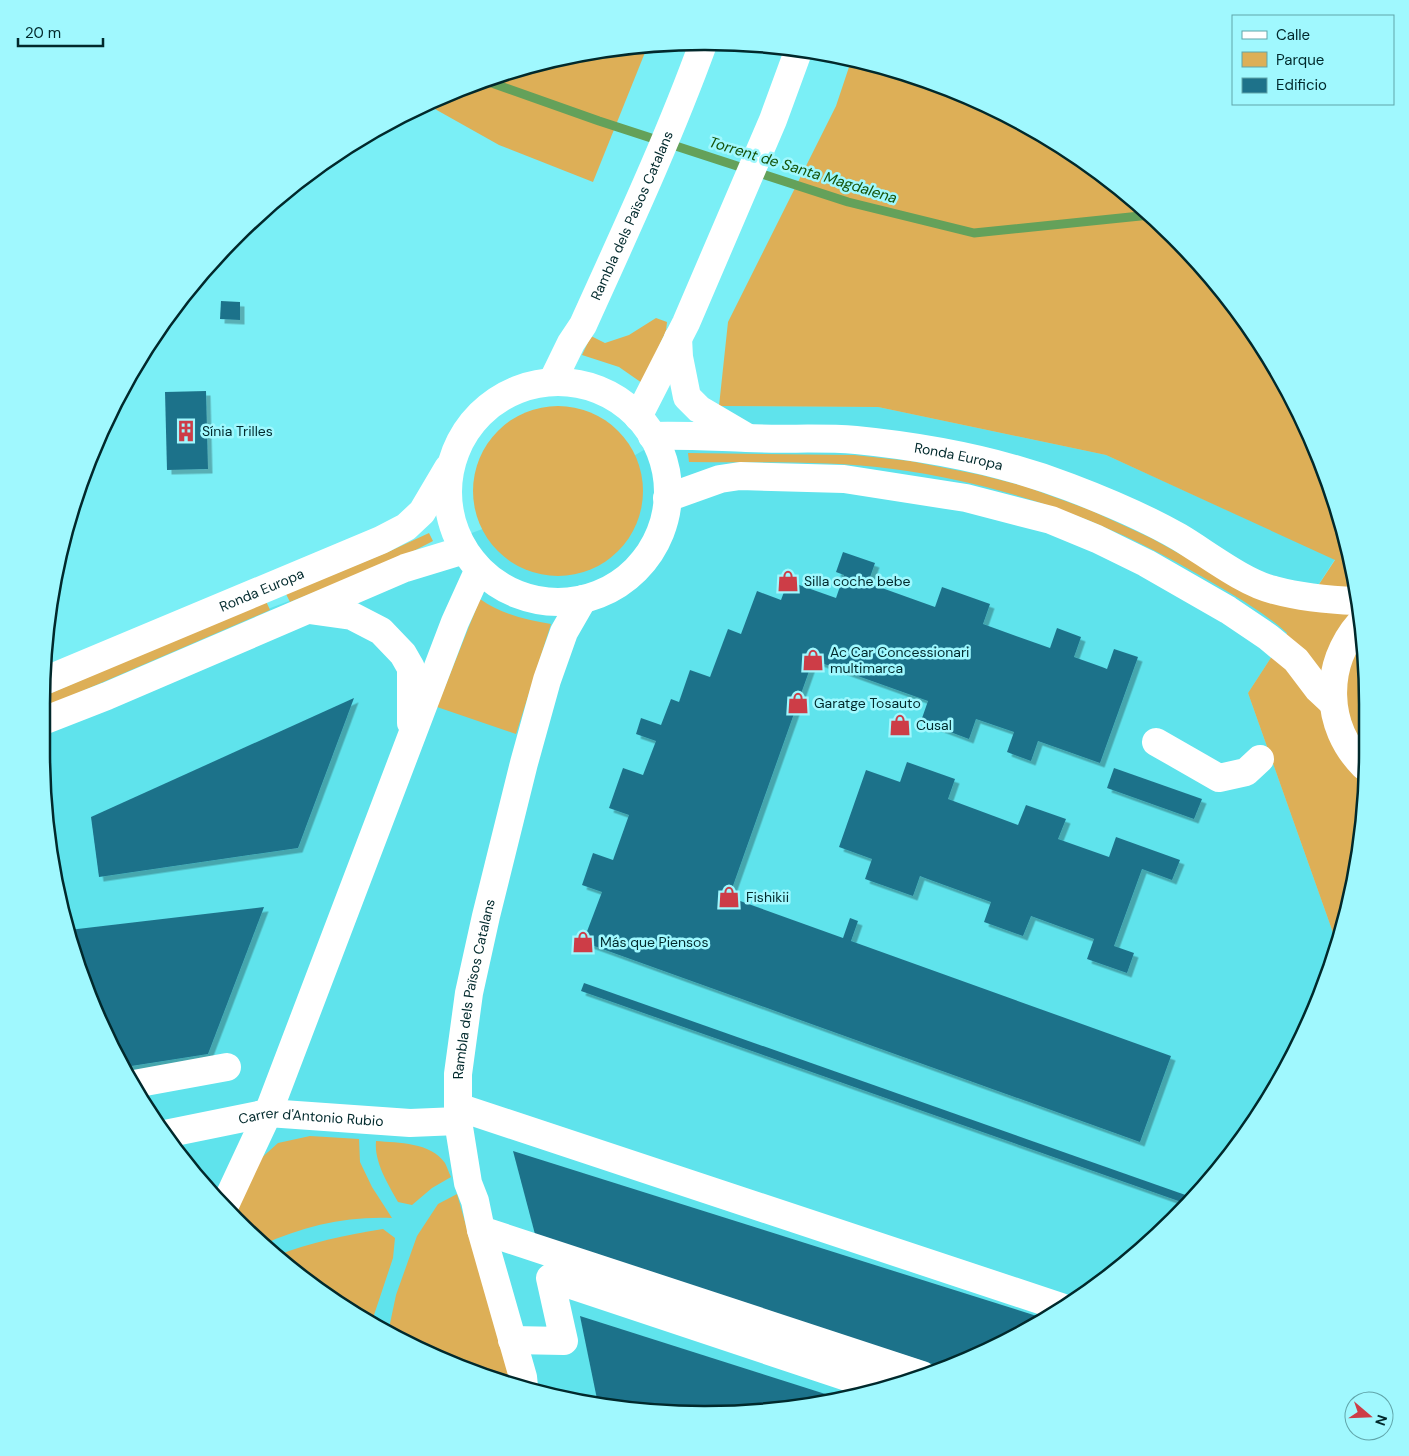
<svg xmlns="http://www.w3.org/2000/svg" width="1409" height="1456" viewBox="0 0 1409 1456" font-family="'DM Sans',sans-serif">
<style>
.built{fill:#5fe3ec}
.green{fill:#ddaf57}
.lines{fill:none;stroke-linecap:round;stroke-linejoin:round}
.stream{stroke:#64a15a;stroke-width:9}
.building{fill:#1e728a;filter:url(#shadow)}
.minor{stroke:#fff;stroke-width:28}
.highway{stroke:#fff;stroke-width:28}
.labels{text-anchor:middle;stroke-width:5;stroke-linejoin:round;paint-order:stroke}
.street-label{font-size:14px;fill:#01292c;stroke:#a0f8fe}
.poi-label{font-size:14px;fill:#01292c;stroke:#a0f8fe;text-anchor:start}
.water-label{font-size:15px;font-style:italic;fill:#15530a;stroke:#a0f8fe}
.rim{fill:none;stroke:#01292c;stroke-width:2.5}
</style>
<defs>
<filter id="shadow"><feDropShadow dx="4.5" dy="4.5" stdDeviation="0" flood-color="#0004"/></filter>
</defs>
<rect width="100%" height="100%" fill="#7aeff6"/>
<path class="built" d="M719 406 878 407 1106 455 1335 559 1248 693 1337 944 1333 964 1279 1083 1203 1189 1108 1278 998 1346 876 1392 748 1413 618 1409 492 1380 373 1326 267 1250 153 1120 92 1006 54 881 41 752 43 701 273 607 555 502Z"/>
<g class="green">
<path d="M648 45 593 182 499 145 426 104 533 64Z"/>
<path d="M851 61 917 76 1036 130 1142 206 1231 301 1299 411 1345 533 1366 661 1362 838 1337 944 1248 693 1287 633C1259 608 1225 590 1192 571 1101 518 998 483 893 469 826 460 757 463 689 462L688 453 854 455 910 461 981 475 1024 486 1090 510 1151 538 1225 579 1306 604 1335 560 1106 455 878 407 719 406 728 322 836 106Z"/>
<path d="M656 318 667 322 666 331 642 383 619 367 582 355 591 336 605 343 629 335Z"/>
<circle cx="558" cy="491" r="85"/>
<path d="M429 533 433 541 404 556 290 602 286 594 388 552Z"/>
<path d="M480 599C501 614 526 620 551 624L516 734 437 707Z"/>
<path d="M266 601 270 610 43 708 44 696Z"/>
<path d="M310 1136 359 1139 360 1162 372 1187 392 1218C347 1216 303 1226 262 1245L235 1214 258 1161 278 1143Z"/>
<path d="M376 1141C399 1143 430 1142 445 1163 447 1167 449 1173 451 1177L432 1188 412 1205 398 1202C388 1184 374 1162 376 1141Z"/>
<path d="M457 1194 511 1383V1384L492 1380 388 1333 396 1295 417 1236 438 1204Z"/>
<path d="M383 1229 395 1238 393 1258 371 1324 276 1256C310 1242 347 1235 383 1229Z"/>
</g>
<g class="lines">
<path class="stream" d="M486 81 599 121 848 202 974 233 1150 215"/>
</g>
<g class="building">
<path d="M221 301 240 302V320L220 319Z"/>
<path d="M206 391 208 469 167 470 165 392Z"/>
<path d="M843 552 875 563 868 583 935 607 942 587 990 604 983 624 1016 636 1050 648 1057 628 1081 637 1074 657 1102 667 1107 669 1114 649 1138 657 1100 763 1038 741 1031 761 1007 752 1014 732 976 719 969 739 921 721 928 701 813 660 729 897 843 938 850 918 858 921 851 941 1171 1056 1140 1142 583 942 602 892 582 885 593 853 613 860 629 815 609 808 623 768 643 775 656 741 636 734 641 718 661 725 671 699 679 702 690 670 710 677 728 629 741 634 757 591 781 600 788 581 836 598 844 575 836 572Z"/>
<path d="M354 698 298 848 99 877 91 817Z"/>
<path d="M907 762 955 779 948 799 1018 825 1026 805 1066 819 1058 839 1109 857 1116 837 1180 860 1172 880 1142 869 1114 946 1134 953 1127 973 1087 959 1094 939 1031 916 1023 936 984 922 991 902 925 878 920 876 913 896 865 879 872 859 839 847 866 770 900 782Z"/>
<path d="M1114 768 1202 799 1194 819 1107 788Z"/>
<path d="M264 907 208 1054 125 1067 92 1006 69 930Z"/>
<path d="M584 983 1194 1198 1187 1204 581 991Z"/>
<path d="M513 1151 1043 1318 998 1346 942 1367 536 1238Z"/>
<path d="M580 1316 838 1398 748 1413 618 1409 598 1404Z"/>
</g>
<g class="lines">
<g class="minor">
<path d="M678 338 679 357 687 397 699 409 745 436"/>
<path id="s1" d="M552 382 571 343 583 325C625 232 668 140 703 44"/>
<circle cx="558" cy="492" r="110"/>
<path d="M638 417 686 323 773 120 799 49"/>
<path id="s2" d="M652 436C684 435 715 437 746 438 783 440 819 437 856 440 927 447 1001 461 1069 487 1106 501 1144 517 1179 537 1206 553 1244 583 1274 590 1300 597 1329 600 1356 601"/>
<path d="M667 498 720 479 740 476 844 479 966 498 1051 520 1097 539 1146 563 1228 610 1268 637 1296 660 1318 689 1333 703"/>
<path d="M309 610 352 616 381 631 403 654 411 668V723"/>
<path id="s3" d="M44 681 381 540 406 527 422 512 448 468"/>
<path d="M43 721 107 696 405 568 464 550"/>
<path d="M1156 742 1219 778 1246 772 1260 759"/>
<path d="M134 1084 227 1067"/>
<path d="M458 1107 1061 1307"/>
<path id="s4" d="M165 1134 268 1113 410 1123 458 1121"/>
<path d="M226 1203 268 1113 455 622 479 569"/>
<path d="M481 1230 922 1375"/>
<path d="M512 1340 564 1341 550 1278 883 1389"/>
<path id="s5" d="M524 1387 523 1377 481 1230 475 1201 468 1183 458 1121V1074L469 993 486 916 524 763 547 680 564 632 583 599"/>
</g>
<path class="highway" d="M1360 623C1323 665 1324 726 1364 766"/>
</g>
<defs>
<g id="building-bare" transform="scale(1.725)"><path d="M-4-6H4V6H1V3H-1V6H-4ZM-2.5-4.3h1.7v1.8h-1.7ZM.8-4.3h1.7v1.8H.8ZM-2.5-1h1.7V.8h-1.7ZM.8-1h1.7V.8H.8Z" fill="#cd3d47" stroke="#a0f8fe" stroke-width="2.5" paint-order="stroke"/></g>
<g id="shop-bare" transform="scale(1.725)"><path d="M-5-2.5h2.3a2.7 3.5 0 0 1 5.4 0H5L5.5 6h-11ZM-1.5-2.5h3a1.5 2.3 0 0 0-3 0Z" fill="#cd3d47" stroke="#a0f8fe" stroke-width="2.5" paint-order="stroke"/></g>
</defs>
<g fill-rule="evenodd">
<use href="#building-bare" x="186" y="431"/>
<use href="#shop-bare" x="788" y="581"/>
<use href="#shop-bare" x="813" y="660"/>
<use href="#shop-bare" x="798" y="703"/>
<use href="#shop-bare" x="900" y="725"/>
<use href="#shop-bare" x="729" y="897"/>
<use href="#shop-bare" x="583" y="942"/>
</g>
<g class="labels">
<g class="street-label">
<text dy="5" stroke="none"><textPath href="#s1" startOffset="185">Rambla dels Països Catalans</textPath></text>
<text dy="5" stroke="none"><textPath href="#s2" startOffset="308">Ronda Europa</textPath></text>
<text dy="5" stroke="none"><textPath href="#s3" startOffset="236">Ronda Europa</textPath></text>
<text dy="5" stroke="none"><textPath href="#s5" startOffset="408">Rambla dels Països Catalans</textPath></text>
<text dy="5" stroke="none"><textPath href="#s4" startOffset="148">Carrer d'Antonio Rubio</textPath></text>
</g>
<g class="poi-label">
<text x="202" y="436">Sínia Trilles</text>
<text x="804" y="586">Silla coche bebe</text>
<text x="830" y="657">Ac Car Concessionari<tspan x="830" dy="16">multimarca</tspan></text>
<text x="814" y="708">Garatge Tosauto</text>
<text x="916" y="730">Cusal</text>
<text x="746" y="902">Fishikii</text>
<text x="600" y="947">Más que Piensos</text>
</g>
<g class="water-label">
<text transform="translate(803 170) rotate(17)" y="5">Torrent de Santa Magdalena</text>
</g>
</g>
<path d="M0 0H1409V1456H0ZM704 50H705A654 654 0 0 1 1359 704V752A654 654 0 0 1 705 1406H704A654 654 0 0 1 50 752V704A654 654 0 0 1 704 50Z" fill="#a0f8fe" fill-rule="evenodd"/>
<path class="rim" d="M704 50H705A654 654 0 0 1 1359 704V752A654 654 0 0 1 705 1406H704A654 654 0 0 1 50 752V704A654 654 0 0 1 704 50Z"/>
<rect x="1232" y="15" width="162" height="90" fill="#a0f8fe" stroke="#60a5aa"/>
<rect x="1242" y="31" width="25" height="8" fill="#ffffff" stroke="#60a5aa"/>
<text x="1276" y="40" font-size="15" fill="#01292c">Calle</text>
<rect x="1242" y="52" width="25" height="15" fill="#ddaf57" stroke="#60a5aa"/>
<text x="1276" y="65" font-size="15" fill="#01292c">Parque</text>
<rect x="1242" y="78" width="25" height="15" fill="#1e728a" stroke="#60a5aa"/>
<text x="1276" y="90" font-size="15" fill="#01292c">Edificio</text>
<g transform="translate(1369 1416) rotate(109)"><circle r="24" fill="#a0f8fe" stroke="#60a5aa"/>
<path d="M0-4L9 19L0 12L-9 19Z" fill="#cd3d47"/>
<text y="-8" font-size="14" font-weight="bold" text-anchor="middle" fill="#01292c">N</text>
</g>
<path d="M18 38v8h85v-8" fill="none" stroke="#01292c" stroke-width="2.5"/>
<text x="25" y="38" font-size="15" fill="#01292c" stroke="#a0f8fe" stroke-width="4" paint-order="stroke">20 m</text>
</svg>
